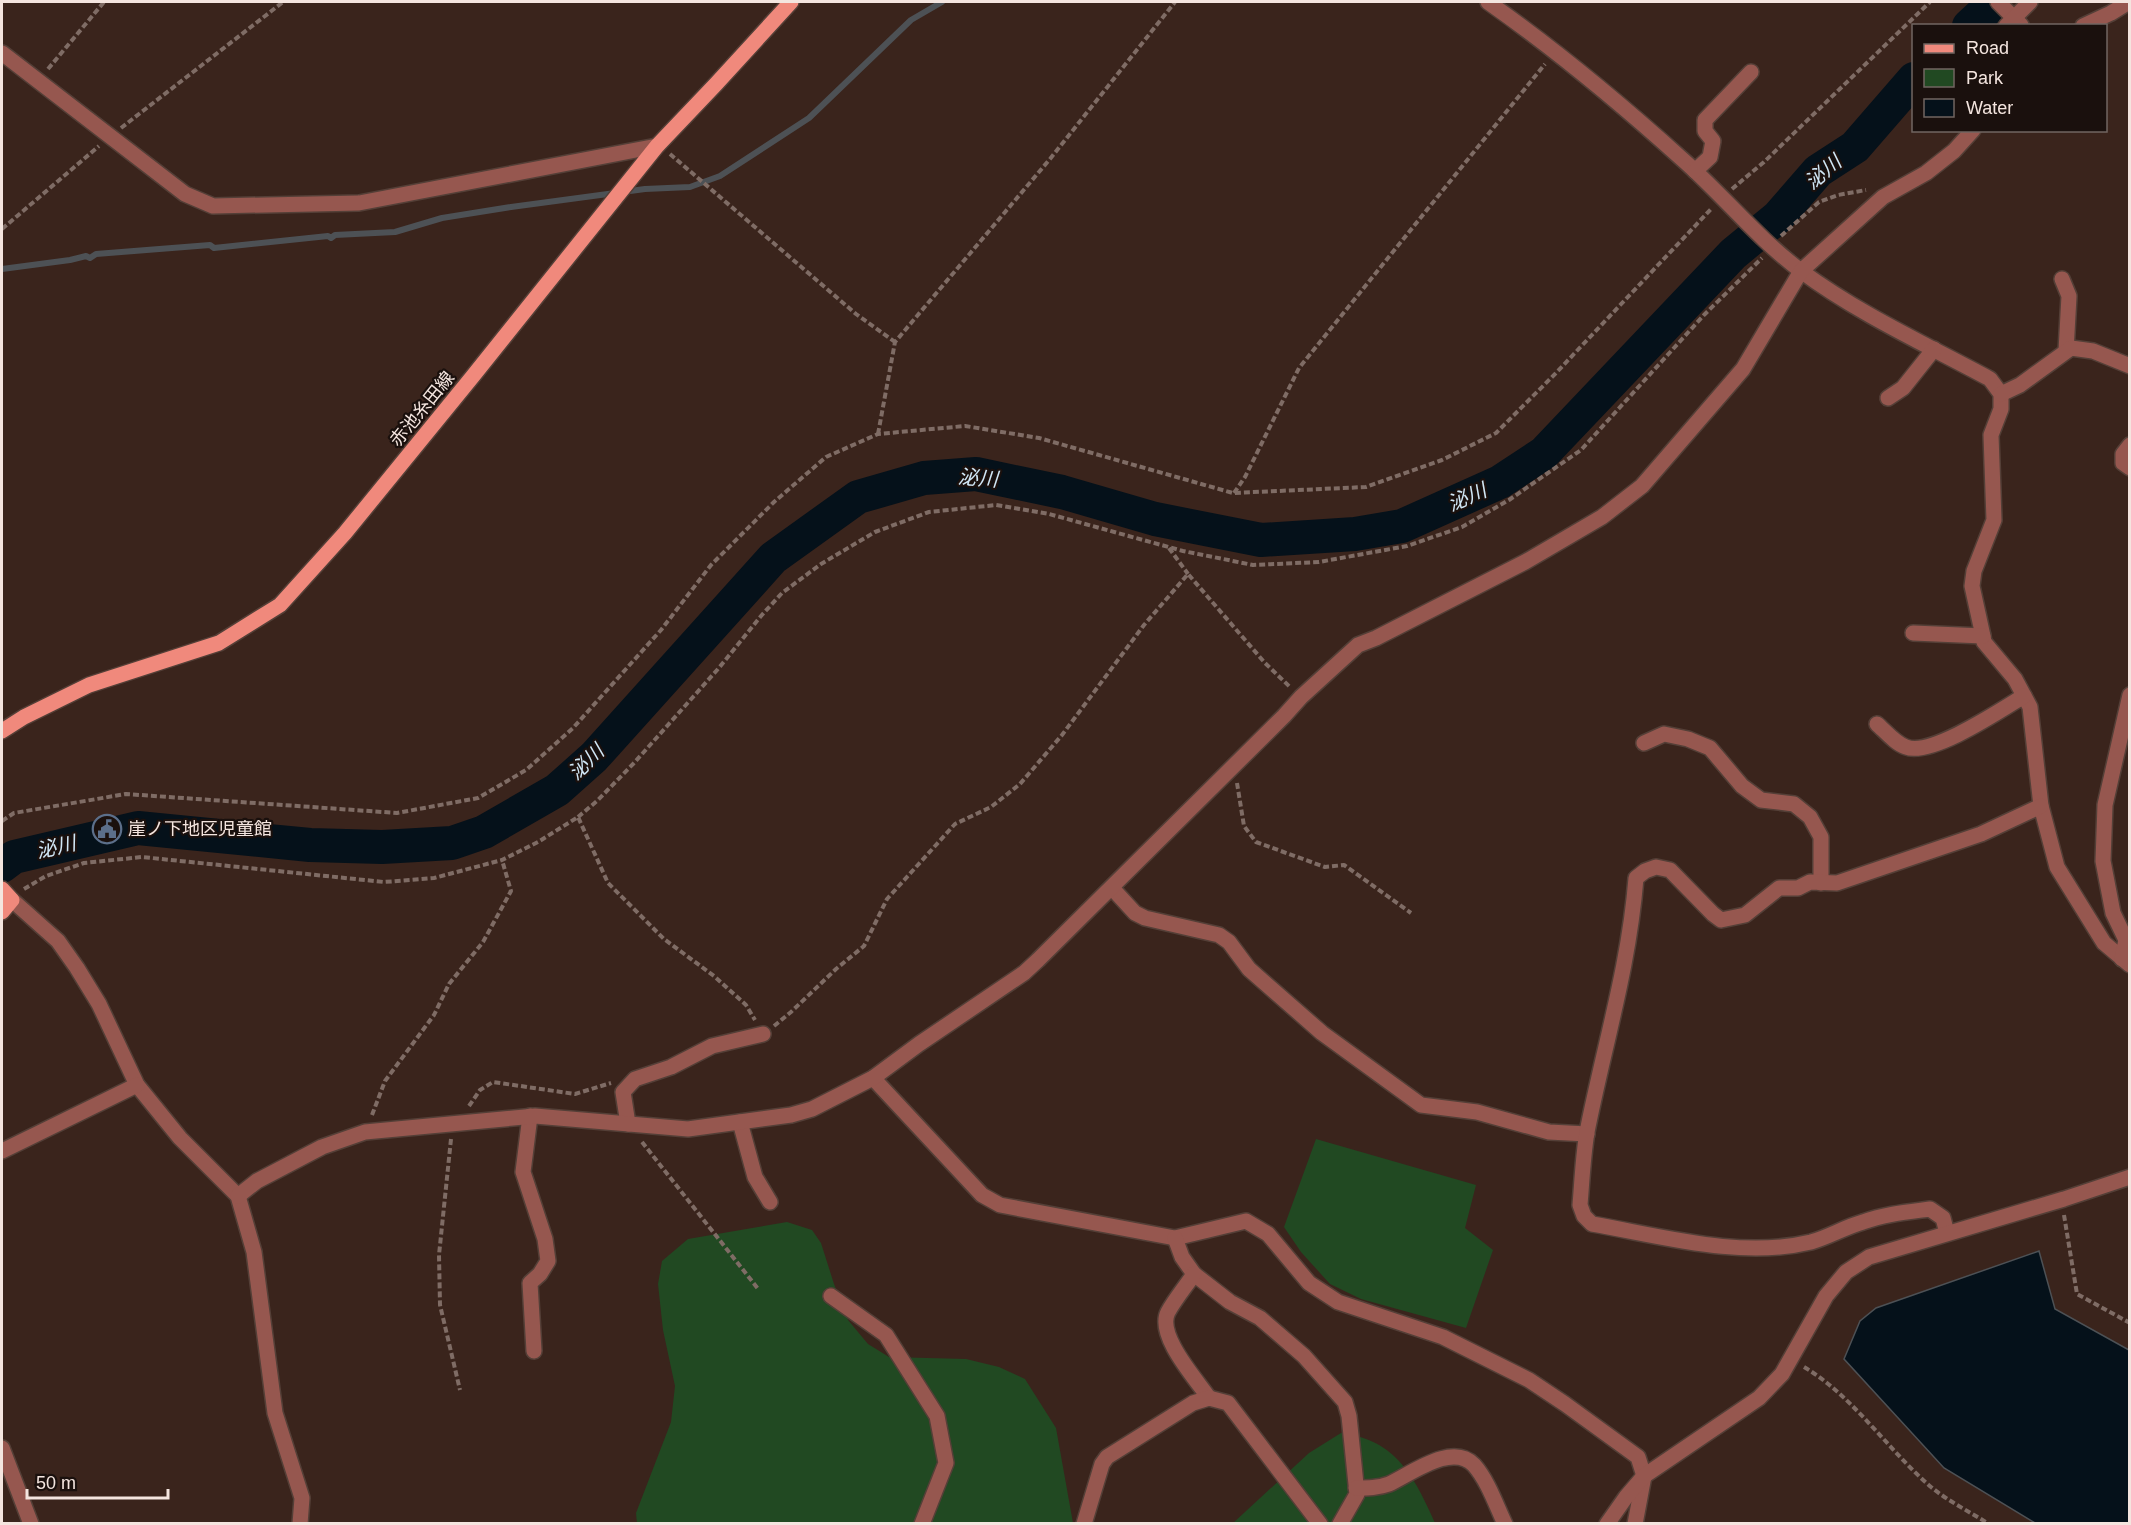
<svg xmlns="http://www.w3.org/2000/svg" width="2131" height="1525" viewBox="0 0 2131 1525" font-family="Helvetica,'Noto Sans JP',sans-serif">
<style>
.green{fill:#214922}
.water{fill:#05111a;stroke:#4d5155;stroke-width:1.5}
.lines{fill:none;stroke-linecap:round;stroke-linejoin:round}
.stream{stroke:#4d5155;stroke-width:6}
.river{stroke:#05111a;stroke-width:34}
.minor-casing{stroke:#543f37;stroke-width:18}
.major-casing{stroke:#543f37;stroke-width:18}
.path{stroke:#7f6c65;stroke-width:4;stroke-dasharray:6 3;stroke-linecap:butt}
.minor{stroke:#96574f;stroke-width:15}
.major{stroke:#f0897c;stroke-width:15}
.labels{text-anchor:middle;stroke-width:4.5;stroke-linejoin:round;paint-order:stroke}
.street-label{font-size:18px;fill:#f4e5df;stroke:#1a100d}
.poi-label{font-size:18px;fill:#f4e5df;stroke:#1a100d;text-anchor:start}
.water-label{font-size:20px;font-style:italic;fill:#d1e7f6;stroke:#1a100d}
</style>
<rect width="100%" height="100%" fill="#3a241c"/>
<g class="green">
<path d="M1316 1139 1476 1185 1465 1228 1493 1250 1466 1328 1361 1299 1330 1284 1301 1252 1284 1227Z"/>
<path d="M787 1222 812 1230 821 1243 834 1284 848 1320 868 1344 889 1357 966 1359 999 1367 1025 1379 1056 1428 1073 1523 637 1524 636 1513 671 1422 675 1386 663 1330 658 1284 662 1261 688 1239Z"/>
<path d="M1341 1433C1397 1440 1414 1477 1435 1523L1232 1524 1309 1453Z"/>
</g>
<path class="water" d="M2039 1251 2055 1309 2129 1350V1523H2035L1944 1468 1844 1359 1860 1321 1876 1308Z"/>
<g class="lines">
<path class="stream" d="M2 269 70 260 86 256 90 258 96 254 210 245 214 248 328 236 331 238 335 235 395 232 442 218 511 207 645 189 690 187 720 176 809 118 911 20 942 2"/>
<g class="river">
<path d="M1969 26 1995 2"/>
<path d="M2 866 14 857 138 828 310 845 382 847 452 843 484 832 557 790 594 757 773 558 858 497 924 478 976 474 1062 492 1155 519 1261 540 1355 534 1402 526 1500 482 1544 453 1733 254 1778 217 1818 171 1855 147 1914 79"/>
</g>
<g class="minor-casing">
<g id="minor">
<path d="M1488 2C1556 50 1620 103 1682 159 1723 195 1757 238 1801 271 1859 314 1927 345 1990 379L2001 394V409L1991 435 1994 520 1974 571 1972 586 1983 636 1984 642 2015 679 2030 707 2041 806 2057 867 2104 943 2130 965"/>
<path d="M1998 2 2021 25"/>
<path d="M2006 26 2030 2"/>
<path d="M2083 26 2111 13 2129 2"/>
<path d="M2 53 185 194 213 206 359 203 657 146"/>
<path d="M1695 171 1710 157 1713 141 1705 131V120L1751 72"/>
<path d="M2062 279 2069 296 2066 351"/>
<path d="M2001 394 2020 385 2071 348 2093 351 2130 366"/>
<path d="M1888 398 1903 388 1934 349"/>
<path d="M2130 445 2123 454V463L2130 468"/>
<path d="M1913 633 1983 636"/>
<path d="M1877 724C1885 731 1896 744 1906 747 1931 757 2001 710 2024 696"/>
<path d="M1644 743 1664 734 1688 739 1710 748 1742 786 1761 800 1794 804 1810 817 1821 837V883"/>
<path d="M1112 888 1135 913 1145 918 1219 935 1229 942 1249 969 1322 1033 1421 1105 1477 1112 1549 1132 1587 1134"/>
<path d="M12 900 58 941 77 968 99 1004 137 1085 180 1138 238 1196 254 1252 275 1413 302 1498 300 1524"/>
<path d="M2122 959 2126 940 2113 913 2103 861 2105 805 2130 695"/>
<path d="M873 1078 982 1195 1000 1205 1175 1238 1246 1221 1268 1234 1309 1283 1338 1302 1443 1337 1529 1380 1565 1404 1638 1457 1644 1476 1635 1524"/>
<path d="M530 1116 523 1172 545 1239 548 1261 540 1274 530 1283 534 1351"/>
<path d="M740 1122 755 1177 770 1202"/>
<path d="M628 1124 623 1092 635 1079 671 1067 712 1046 763 1034"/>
<path d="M2 1151 137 1085"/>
<path d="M238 1196 257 1181 322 1147 365 1132 535 1116 688 1129 791 1115 812 1109 873 1078 919 1044 1024 973 1038 960 1284 716 1301 697 1358 645 1376 638 1525 562 1602 517 1642 486 1743 369 1801 271 1883 197 1926 173 1954 151 1973 130"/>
<path d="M1947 1233 1943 1218 1930 1209C1907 1212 1885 1214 1863 1222 1845 1227 1829 1237 1811 1242 1741 1259 1661 1236 1592 1224L1584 1216 1580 1205C1582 1181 1583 1156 1587 1132 1604 1046 1629 967 1636 878L1645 871 1656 867 1670 870 1713 914 1721 920 1745 915 1779 888H1798L1810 882 1837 883 1981 834 2041 806"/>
<path d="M1175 1238 1182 1257 1194 1274 1230 1302 1260 1318 1304 1356 1345 1402 1349 1416 1357 1494 1340 1524"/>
<path d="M1194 1274C1186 1286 1175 1299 1168 1312 1156 1335 1196 1379 1209 1398"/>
<path d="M831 1296 886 1335 937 1416 946 1463 922 1524"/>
<path d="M2 1448 31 1524"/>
<path d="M1356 1488C1368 1488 1378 1488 1389 1484 1411 1474 1452 1442 1474 1465 1488 1481 1496 1505 1505 1524"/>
<path d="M1084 1524 1102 1464 1107 1457 1193 1403 1209 1398 1228 1403 1320 1524"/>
<path d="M1607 1524 1626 1497 1644 1476 1759 1398 1782 1374 1826 1296 1846 1272 1869 1257 2064 1199 2130 1177"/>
</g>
</g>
<g class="major-casing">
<g id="major">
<path d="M2 731 24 717 89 685 219 643 280 605 345 533 473 376 657 146 716 84 791 2"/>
<path d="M2 889 12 900 2 912"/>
</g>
</g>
<g class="path">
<path d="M48 69 104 2"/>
<path d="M121 128 283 2"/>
<path d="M670 154 856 314 895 342"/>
<path d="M1732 189 1764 162 1930 2"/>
<path d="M2 229 99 146"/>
<path d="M1781 236 1819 202 1838 195 1866 190"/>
<path d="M878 434 895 342 1050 159 1175 2"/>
<path d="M1234 493 1245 477 1299 368 1545 64"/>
<path d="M1169 548 1188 574"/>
<path d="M1237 783 1244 826 1256 842 1325 867 1344 865 1411 913"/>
<path d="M578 817 597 801 634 763 718 669 761 616 782 593 821 564 875 532 929 512 996 505 1049 514 1183 551 1253 565 1319 562 1407 546 1462 527 1509 500 1581 450 1704 315 1762 258"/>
<path d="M2 821 14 813 126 794 397 813 478 798 526 770 573 728 661 630 711 565 774 502 826 457 878 434 965 426 1039 438 1233 493 1366 487 1442 460 1496 433 1555 374 1712 208"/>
<path d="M24 889 46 876 84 863 142 857 384 882 434 878 502 860 538 842 578 817 608 883 664 939 714 976 746 1005 755 1020"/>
<path d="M774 1026 791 1012 836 969 864 946 887 899 955 824 991 807 1020 784 1062 735 1144 625 1188 574 1265 663 1290 687"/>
<path d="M469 1106 480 1090 493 1082 575 1094 611 1083"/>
<path d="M372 1115 385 1081 434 1015 449 984 483 942 511 891 502 860"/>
<path d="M451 1139 439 1255 440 1305 460 1390"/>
<path d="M642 1142 759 1290"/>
<path d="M2064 1215 2077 1294 2130 1323"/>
<path d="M1804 1367C1853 1396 1888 1450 1931 1487 1948 1501 1970 1512 1989 1524"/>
</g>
<use href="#minor" class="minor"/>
<use href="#major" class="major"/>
</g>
<defs>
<g id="civic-ring" transform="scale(1.5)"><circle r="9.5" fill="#1a100d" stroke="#5c6f8a" stroke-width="1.5"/><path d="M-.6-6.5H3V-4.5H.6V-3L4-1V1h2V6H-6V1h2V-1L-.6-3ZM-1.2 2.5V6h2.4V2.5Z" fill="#5c6f8a"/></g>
</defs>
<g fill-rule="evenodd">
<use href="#civic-ring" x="107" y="829"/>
</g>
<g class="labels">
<g class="street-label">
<text transform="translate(422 409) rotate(-51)" y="6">赤池糸田線</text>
</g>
<g class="poi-label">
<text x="128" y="835">崖ノ下地区児童館</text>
</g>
<g class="water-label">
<text transform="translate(1823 172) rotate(-40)" y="7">泌川</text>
<text transform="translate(978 478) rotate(4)" y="7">泌川</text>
<text transform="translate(1467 497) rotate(-24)" y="7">泌川</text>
<text transform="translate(586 762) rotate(-44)" y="7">泌川</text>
<text transform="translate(56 847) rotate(-13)" y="7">泌川</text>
</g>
</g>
<rect width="2131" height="1525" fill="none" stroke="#f4e5df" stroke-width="6"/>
<rect x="1912" y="24" width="195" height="108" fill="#1a100d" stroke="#716561" stroke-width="1.5"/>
<rect x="1924" y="44" width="30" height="9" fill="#f0897c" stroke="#716561" stroke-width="1.5"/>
<text x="1966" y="54" font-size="18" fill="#f4e5df">Road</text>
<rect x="1924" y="69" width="30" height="18" fill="#214922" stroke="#716561" stroke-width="1.5"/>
<text x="1966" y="84" font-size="18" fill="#f4e5df">Park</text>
<rect x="1924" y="99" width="30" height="18" fill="#05111a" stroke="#716561" stroke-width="1.5"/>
<text x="1966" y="114" font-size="18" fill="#f4e5df">Water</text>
<path d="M27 1489v9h141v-9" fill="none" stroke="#f4e5df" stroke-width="3"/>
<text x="36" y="1489" font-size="18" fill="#f4e5df" stroke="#1a100d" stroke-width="4.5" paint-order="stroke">50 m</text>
</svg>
